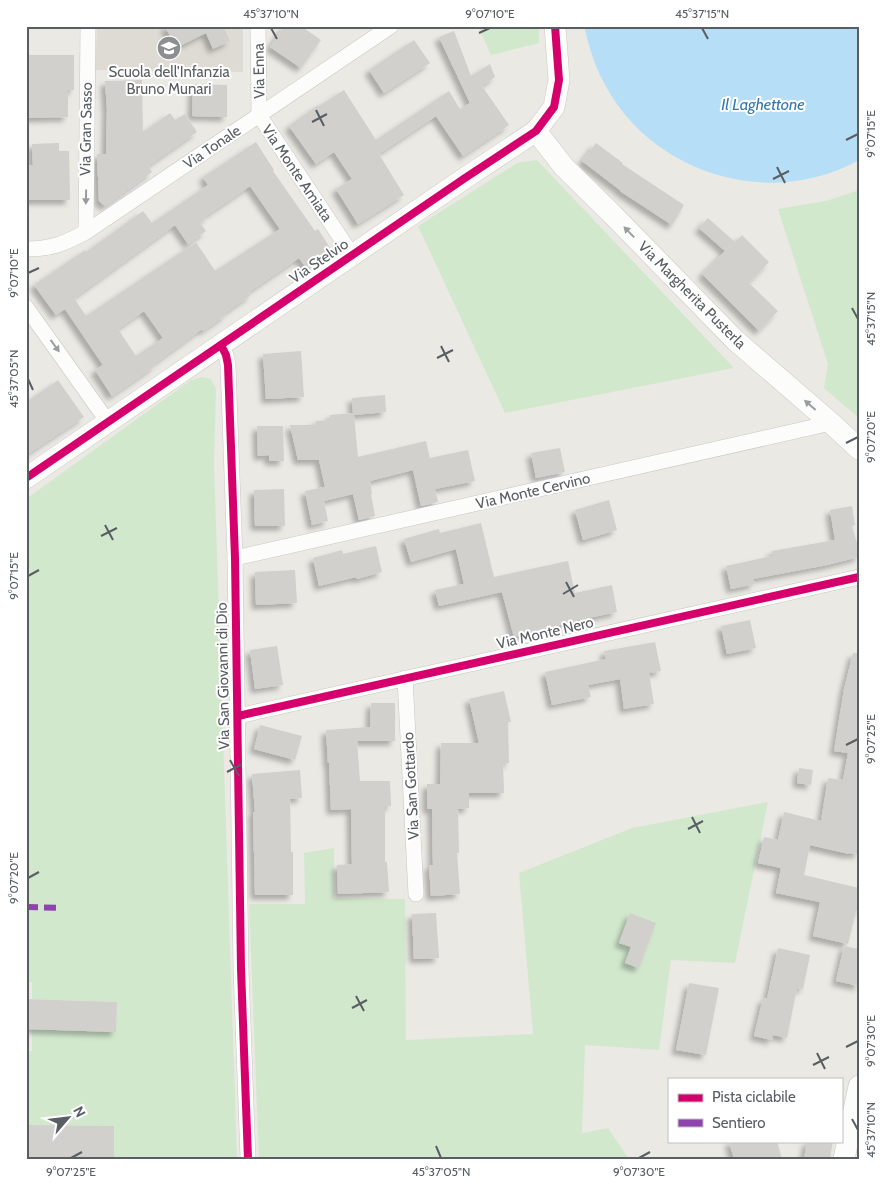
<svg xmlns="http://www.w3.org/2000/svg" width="885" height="1185" viewBox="0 0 885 1185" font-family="Cabin,sans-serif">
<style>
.education{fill:#dddbd4}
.green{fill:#d2e8cd}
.water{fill:#b6dff7}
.building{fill:#d1d0cd;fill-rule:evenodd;filter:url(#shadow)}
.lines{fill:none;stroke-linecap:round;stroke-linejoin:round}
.street-casing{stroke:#c7c7c7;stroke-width:16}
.secondary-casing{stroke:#c8c8c8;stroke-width:22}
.street{stroke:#fcfcfb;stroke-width:15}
.secondary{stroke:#fcfcfb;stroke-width:21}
.quiet{stroke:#8e44ad;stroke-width:6;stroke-dasharray:12 6;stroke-linecap:butt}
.cycleway-casing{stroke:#fff;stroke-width:11}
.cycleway{stroke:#d6006c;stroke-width:8}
.oneway{fill:#9a9da0}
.ticks{fill:none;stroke:#595e63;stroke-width:2}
.labels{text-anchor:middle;stroke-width:4;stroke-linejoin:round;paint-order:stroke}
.street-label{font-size:15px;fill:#595e63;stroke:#fff}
.poi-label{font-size:15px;fill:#595e63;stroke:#fff}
.water-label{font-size:16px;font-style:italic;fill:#3376af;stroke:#fff}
.neatline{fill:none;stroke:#595e63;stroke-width:2}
.ticks-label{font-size:12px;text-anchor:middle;fill:#595e63}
</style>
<defs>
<filter id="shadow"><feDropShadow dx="-4.5" dy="4.5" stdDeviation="2.5" flood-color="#0004"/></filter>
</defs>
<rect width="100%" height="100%" fill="#ebe9e4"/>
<path class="education" d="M97 26H243V72L95 70Z"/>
<g class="green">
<path d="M478 26H539V43L491 55Z"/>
<path d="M537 160 734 368 505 413 418 226 517 163Z"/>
<path d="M859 190V418L824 388 828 364 778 209 826 201Z"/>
<path d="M202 377 211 379 216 389 214 463 237 1159H114V1126L26 1125V1051H32V1029L116 1032 117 1002 32 999V982H26V499L191 380Z"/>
<path d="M768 802 735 963 671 960 659 1050 585 1045 582 1133 608 1128 629 1159H259L249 904H305L304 853 334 848V898L405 899 406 1040 533 1034 519 873 632 828Z"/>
</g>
<path class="water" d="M584 26H859V160C770 210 651 174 604 83 594 65 589 46 584 26Z"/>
<g class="building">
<path d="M165 26H223L230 41 213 49 206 33 176 48Z"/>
<path d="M284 26H301L321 40 301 68 270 47Z"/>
<path d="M454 31 471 76 490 64 495 77 482 86 509 125 463 156 436 116 379 154 404 195 358 224 336 189 352 179 334 152 316 164 289 126 318 105 319 106 344 90 376 140 449 91 460 109 470 103 439 37Z"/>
<path d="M414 40 430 63 384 93 369 70Z"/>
<path d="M26 55H74V90H68V117L26 118Z"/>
<path d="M142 80 143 132 170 113 175 120 185 114 197 132 148 166 152 172 105 206 99 201 97 154H106L107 110 105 81Z"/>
<path d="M193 84 227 85V117L192 116Z"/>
<path d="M256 142 274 170 273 171 315 231 318 229 332 251 306 268 299 258 249 292 251 295 225 313 226 315 203 331 202 329 154 364 155 366 112 396 95 370 103 365 65 309 56 315 34 285 85 250 86 252 143 211 152 223 208 185 203 177ZM250 186 280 229 215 271 196 242 86 316 74 298 175 225 188 244 206 231 200 223 207 218 206 216ZM144 311 163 338 136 356 118 329Z"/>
<path d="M59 143V151H69L70 200H26V166L33 165 32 144Z"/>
<path d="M596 143 623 163 622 164 684 205 672 225 620 191V190L582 161Z"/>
<path d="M708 218 735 242 742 235 769 262 749 283 778 311 759 331 702 274 725 251 699 228Z"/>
<path d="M301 351 304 397 266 399 263 354Z"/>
<path d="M58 380 84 417 26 455V402Z"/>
<path d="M385 395 386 412 354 415 358 457 426 441 430 458 468 450 475 481 435 489 438 502 421 506 413 470 370 481 372 494H371L375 516 359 520 353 494 324 501 328 521 312 525 305 491 325 487 319 460H298L290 425H316L315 421 330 420V415L353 413 352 398Z"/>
<path d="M257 426H283L284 461H269V455L258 456Z"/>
<path d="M560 448 565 472 536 478 531 453Z"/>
<path d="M284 489 285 526H255L254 490Z"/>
<path d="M609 500 617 530 583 540 575 510Z"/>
<path d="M852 506 855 525 852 526 859 550V557L827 565 753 579 755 584 731 589 726 566 772 556V551L835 540 830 510Z"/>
<path d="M481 523 494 577 568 561 575 593 612 585 617 612 579 620 514 637 502 592 439 606 435 590 464 584 456 549 411 562 404 539 439 529 440 533Z"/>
<path d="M376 546 382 572 357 579 356 577 319 586 313 558 342 550 343 554Z"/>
<path d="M295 570 297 603 256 605 255 572Z"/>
<path d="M750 620 756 648 727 654 721 626Z"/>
<path d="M655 642 661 671 649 673 654 704 624 709 620 679 588 685 591 697 552 705 545 672 606 659 604 651Z"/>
<path d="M277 646 283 685 255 689 250 650Z"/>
<path d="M853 653H859V854L849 853V854L810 845 804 875 859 888V912L856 911 848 944 813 936 820 902 776 893 781 868 758 863 764 837 778 840 784 812 821 821 828 778 843 780 848 753 834 751 844 689Z"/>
<path d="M504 691 511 722H508L509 763H503L504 793H469V808L458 809 459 853H457L460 894 431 896 429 865H433L432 809H427V784H440L441 743H479L469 699Z"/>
<path d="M371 703H395V741H357L360 781H390L391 806H385V862H387L389 892 338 894 337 865 352 864 351 809 331 810 329 763H328L326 730 370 727Z"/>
<path d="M260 725 302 736 295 760 254 749Z"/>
<path d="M799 768 813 770 811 785 797 783Z"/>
<path d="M300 770 302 798 290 799 291 852H293V895H255L253 812H255L252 774Z"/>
<path d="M436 913 439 958 414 959 412 914Z"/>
<path d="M630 913 656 923 639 968 625 963 631 947 619 943Z"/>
<path d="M844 946 859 949V986L836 981Z"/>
<path d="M778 948 810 955 803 989 797 988 787 1038 773 1035 772 1040 754 1036 763 998 767 999Z"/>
<path d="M689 983 719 988 706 1055 676 1050Z"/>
<path d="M26 999 117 1002 116 1032 26 1029Z"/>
<path d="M26 1125 114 1126V1159H26Z"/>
<path d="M729 1141H777L782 1159H734Z"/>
<path d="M807 1141H833L830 1159H804Z"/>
</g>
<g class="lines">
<g class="street-casing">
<g id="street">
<path d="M258 26 259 115 352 255"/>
<path d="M86 232 88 26"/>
<path d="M26 249C52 249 63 244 86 232L391 26"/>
<path d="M26 307 108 422"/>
<path d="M221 345 226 355 228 365 235 558 241 969 248 1159"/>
<path d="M235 558 831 423"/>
<path d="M405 678 416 894"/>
<path d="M238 716 859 577"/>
</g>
</g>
<g class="secondary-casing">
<g id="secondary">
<path d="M536 131 564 167 613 215 735 340 831 423 859 449"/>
<path d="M26 478 465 178 536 131 554 107 559 80 555 26"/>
<path d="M844 1159 859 1086"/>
</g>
</g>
<use href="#street" class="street"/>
<use href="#secondary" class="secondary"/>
<path class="quiet" d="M26 907 61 908"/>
<g class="cycleway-casing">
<g id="cycleway">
<path d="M221 345 226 355 228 365 235 558 241 969 248 1159"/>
<path d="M26 478 465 178 536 131 554 107 559 80 555 26"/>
<path d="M238 716 859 577"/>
</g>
</g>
<use href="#cycleway" class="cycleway"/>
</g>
<defs><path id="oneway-solid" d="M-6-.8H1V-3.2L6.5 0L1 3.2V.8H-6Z" transform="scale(1.25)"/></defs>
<g class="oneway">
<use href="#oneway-solid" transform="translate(86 197) rotate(91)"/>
<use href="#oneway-solid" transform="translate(629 232) rotate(-134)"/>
<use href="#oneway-solid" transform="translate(55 346) rotate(54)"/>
<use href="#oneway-solid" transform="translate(810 405) rotate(-139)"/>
</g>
<path class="ticks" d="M271 28 277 39M702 28 708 39M479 33 490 28M316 110 324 126M312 122 327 114M846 140 858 134M777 167 785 183M773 179 789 171M28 273 39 268M852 308 858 319M441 346 449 362M437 358 453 350M28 379 33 390M846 443 858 437M105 525 113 540M101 536 117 528M28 576 39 570M566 582 574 597M563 594 578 585M846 745 858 739M230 760 239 776M227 772 242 764M692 817 700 833M688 829 703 821M28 878 39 872M356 996 364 1011M352 1008 367 1000M846 1047 858 1041M817 1053 825 1069M813 1065 829 1057M852 1119 858 1130M436 1146 441 1158M71 1158 82 1152M639 1158 650 1152"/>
<defs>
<g id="school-disc" transform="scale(1.25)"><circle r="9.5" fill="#8c8f90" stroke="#fff"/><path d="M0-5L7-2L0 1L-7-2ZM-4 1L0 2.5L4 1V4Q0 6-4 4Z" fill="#fff"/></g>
</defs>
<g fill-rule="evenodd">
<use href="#school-disc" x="169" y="48"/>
</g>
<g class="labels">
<g class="street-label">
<text transform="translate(259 71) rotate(-91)" y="5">Via Enna</text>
<text transform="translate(86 129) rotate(-89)" y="5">Via Gran Sasso</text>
<text transform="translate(212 147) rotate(-34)" y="5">Via Tonale</text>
<text transform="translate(297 173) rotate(56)" y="5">Via Monte Amiata</text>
<text transform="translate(319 261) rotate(-34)" y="5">Via Stelvio</text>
<text transform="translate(692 295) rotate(45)" y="5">Via Margherita Pusterla</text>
<text transform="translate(533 491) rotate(-13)" y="5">Via Monte Cervino</text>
<text transform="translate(545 633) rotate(-13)" y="5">Via Monte Nero</text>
<text transform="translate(223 676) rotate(-91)" y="5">Via San Giovanni di Dio</text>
<text transform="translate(411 786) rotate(-93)" y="5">Via San Gottardo</text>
</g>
<g class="poi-label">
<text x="169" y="77">Scuola dell'Infanzia<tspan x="169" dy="17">Bruno Munari</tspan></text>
</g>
<g class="water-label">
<text x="763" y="110">Il Laghettone</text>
</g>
</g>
<rect width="885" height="1185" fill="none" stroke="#ffffff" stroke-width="55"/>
<rect x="668" y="1078" width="175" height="65" fill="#ffffff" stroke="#bdbfc1"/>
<rect x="678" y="1094" width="25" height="8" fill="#d6006c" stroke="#bdbfc1"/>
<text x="712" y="1102" font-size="15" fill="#595e63">Pista ciclabile</text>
<rect x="678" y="1119" width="25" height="8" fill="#8e44ad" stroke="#bdbfc1"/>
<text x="712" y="1128" font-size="15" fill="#595e63">Sentiero</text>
<g transform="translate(68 1118) rotate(62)" stroke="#ffffff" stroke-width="4" paint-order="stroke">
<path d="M0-4L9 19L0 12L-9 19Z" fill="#595e63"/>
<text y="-8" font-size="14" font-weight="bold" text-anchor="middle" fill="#595e63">N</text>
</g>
<rect x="28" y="28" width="830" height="1130" class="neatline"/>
<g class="ticks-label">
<text x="271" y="18">45°37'10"N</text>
<text x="490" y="18">9°07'10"E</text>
<text x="702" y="18">45°37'15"N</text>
<text transform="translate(871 134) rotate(-90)" y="4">9°07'15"E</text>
<text transform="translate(14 273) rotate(-90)" y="4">9°07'10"E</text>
<text transform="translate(871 319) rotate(-90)" y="4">45°37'15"N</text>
<text transform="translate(14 379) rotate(-90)" y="4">45°37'05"N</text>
<text transform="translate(871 437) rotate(-90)" y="4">9°07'20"E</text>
<text transform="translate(14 576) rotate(-90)" y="4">9°07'15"E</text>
<text transform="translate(871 739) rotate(-90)" y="4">9°07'25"E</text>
<text transform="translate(14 878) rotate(-90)" y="4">9°07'20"E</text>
<text transform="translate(871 1041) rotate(-90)" y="4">9°07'30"E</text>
<text transform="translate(871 1130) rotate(-90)" y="4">45°37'10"N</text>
<text x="71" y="1176">9°07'25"E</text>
<text x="441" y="1176">45°37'05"N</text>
<text x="639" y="1176">9°07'30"E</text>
</g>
</svg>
